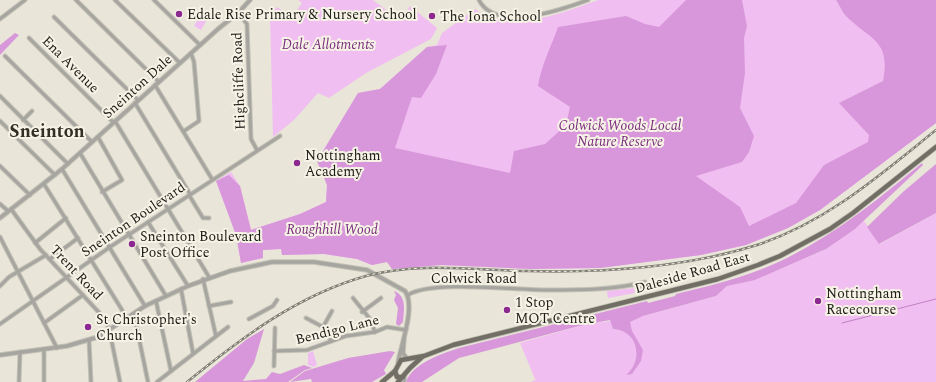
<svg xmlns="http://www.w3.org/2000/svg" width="936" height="382" viewBox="0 0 936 382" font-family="Spectral,serif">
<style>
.green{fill:#f1bef2}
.forest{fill:#d897da}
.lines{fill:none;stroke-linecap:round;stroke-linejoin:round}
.stream{stroke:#c081c2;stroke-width:1}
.minor-casing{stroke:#c4c1b6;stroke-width:5}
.tertiary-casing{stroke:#c4c1b6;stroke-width:5.5}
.primary-casing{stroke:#c4c1b6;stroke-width:6}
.minor{stroke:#a6a5a0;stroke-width:3}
.tertiary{stroke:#a6a5a0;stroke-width:3.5}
.primary{stroke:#716f65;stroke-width:4.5}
.rail-casing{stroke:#807e75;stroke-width:2.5}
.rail{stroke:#f6f3e6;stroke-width:1;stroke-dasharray:3;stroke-linecap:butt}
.poi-dot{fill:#8b2991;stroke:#f6f3e6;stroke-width:1.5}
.labels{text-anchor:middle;stroke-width:4;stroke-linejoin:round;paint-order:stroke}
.poi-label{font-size:14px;fill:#1c1b16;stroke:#f6f3e6;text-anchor:start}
.park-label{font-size:14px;font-style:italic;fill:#7a2e7e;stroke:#f6f3e6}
.street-label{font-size:14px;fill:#1c1b16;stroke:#f6f3e6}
.district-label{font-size:18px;font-weight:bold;fill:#322f25;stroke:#f6f3e6}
</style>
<rect width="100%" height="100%" fill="#e9e6d9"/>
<g class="green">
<path d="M298 0H373L401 21 410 6 437 28 431 39 366 73 329 98 318 93 294 120 273 137 270 15 277 7 292 17 302 3Z"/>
<path d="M598 0H936V123L820 210 788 228 746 245 701 255 600 268 531 269 441 265 392 269 387 262 372 265 357 259 324 254 282 255 281 249 263 250V258L241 263 236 235 216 181 231 172 240 186 251 230 300 214 326 202 327 185 317 161 358 93 380 89 427 47 437 45 442 33 475 9C510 35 561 13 598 0Z"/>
<path d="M201 14 208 18 201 30 194 26Z"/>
<path d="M936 213V382H531L537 379H535L520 343 583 325 643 316 716 296 727 286 757 279 822 251 864 221 880 244Z"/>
<path d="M634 288 635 293 608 298 607 291Z"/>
<path d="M313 351 317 365 314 367 308 365V353Z"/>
</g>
<g class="forest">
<path d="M686 0H742L747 26 744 38 745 73 740 108 754 136 749 152 742 162 696 176 740 207 749 226 796 203 824 165 868 142 869 135 839 103 883 81C891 41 871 40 848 18 843 14 840 6 836 0H936V123L820 210 788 228 746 245 701 255 600 268 531 269 441 265 392 269 387 262 372 265 357 259 324 254 282 255 281 249 263 250V258L241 263 236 235 216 181 229 175 240 186 251 230 300 214 326 202 327 185 317 161 358 93 380 89 427 47 447 45 436 74 421 98 412 97 395 148 510 173 514 151 545 144 566 125 570 107 538 86C541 66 551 47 558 27L626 16 645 24 659 27Z"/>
<path d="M15 33 19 35 0 55V45Z"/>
<path d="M922 163 923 165 855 229 826 249 755 280 727 286 716 296 643 316 630 322 632 331 643 350 641 361 632 374 626 375C644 360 638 330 613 329L610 320 579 326 459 358 422 382H406C413 363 441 354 459 348L647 301 648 303 675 296 676 294C709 286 743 278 774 264 830 239 876 201 922 163Z"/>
<path d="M936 164V213L879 244 867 227 904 191Z"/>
<path d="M394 291C407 296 404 310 403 322L399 326 396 324 398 308 394 300 396 295Z"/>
<path d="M264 329 254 363 243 381 266 379 272 372 280 374 304 365 312 368 305 370 288 382H195L247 339Z"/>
<path d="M390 351 395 352 384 370 386 374 372 382H312L311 379 290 382 305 371 348 358Z"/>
</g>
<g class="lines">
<path class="stream" d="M842 323 936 299"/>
<g class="minor-casing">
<g id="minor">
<path d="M76 0 159 82"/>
<path d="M115 0 180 63"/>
<path d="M154 0 200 45"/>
<path d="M479 0C496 33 561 10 588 0"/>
<path d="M238 13 247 24 251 139 257 150"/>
<path d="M54 17 138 100"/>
<path d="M0 19 25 0"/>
<path d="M29 38 113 122"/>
<path d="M5 56 92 142"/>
<path d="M155 85 212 179"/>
<path d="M0 96 68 164"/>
<path d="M135 103 190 194"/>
<path d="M23 120 32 111"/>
<path d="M0 121 55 175"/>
<path d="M115 121 209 277"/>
<path d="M184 131 199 121 194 62 191 53"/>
<path d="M98 137 122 180 102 192"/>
<path d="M80 153 166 296"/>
<path d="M0 166 30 195"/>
<path d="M62 169 145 306"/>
<path d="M44 184 127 318"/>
<path d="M189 195 203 218H209"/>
<path d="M0 204 8 211"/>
<path d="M11 209 40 249 106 320 111 338 120 382"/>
<path d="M148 222 188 286"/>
<path d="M0 237 57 348"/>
<path d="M35 243 66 218"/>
<path d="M50 259 78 238"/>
<path d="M203 279 216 336"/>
<path d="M641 283 642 289"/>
<path d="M0 286 9 277 46 255"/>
<path d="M181 289 193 353"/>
<path d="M408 295C431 280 516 290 547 290 579 290 614 290 645 282"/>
<path d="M353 298 370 319 375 332"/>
<path d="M156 301 171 371"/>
<path d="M209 306 231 302"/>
<path d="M362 312 381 298"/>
<path d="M134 314 148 382"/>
<path d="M306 318 323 327 331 341"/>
<path d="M249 319 273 306 277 300"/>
<path d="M44 323 83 295"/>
<path d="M0 324 110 247 280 136"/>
<path d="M323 327 332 311"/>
<path d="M89 340 91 382"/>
<path d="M44 350V382"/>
<path d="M274 351 307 350 346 336 375 332 387 327 406 330"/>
<path d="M274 366 275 328"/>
<path d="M19 382 20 352"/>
<path d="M157 382 228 327"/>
<path d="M404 382 405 375"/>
</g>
</g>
<g class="tertiary-casing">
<g id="tertiary">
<path d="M0 218 62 169 218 29 238 13 250 0"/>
<path d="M404 339 403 353 407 359"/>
<path d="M0 355 67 346 98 337 145 306 188 286 230 271 272 262H314L367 270 405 291C416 306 401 345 398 363"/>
</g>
</g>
<g class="primary-casing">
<g id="primary">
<path d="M395 371 397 377H403"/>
<path d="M382 382 395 371 401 360 424 356 453 345 718 279 758 265 780 256 830 229 853 213 936 147"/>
<path d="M398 382 410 368 422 357"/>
</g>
</g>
<use href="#minor" class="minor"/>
<use href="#tertiary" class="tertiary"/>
<use href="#primary" class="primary"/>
<g class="rail-casing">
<path id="rail" d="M187 382C241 338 298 295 366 276 419 262 472 270 526 271 602 273 684 268 757 245 827 222 880 175 936 130"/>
</g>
<use href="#rail" class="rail"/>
</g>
<g class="poi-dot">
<circle cx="179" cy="14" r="4"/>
<circle cx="432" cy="16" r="4"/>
<circle cx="297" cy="163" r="4"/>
<circle cx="132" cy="244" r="4"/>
<circle cx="818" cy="301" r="4"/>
<circle cx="507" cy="310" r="4"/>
<circle cx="88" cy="327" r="4"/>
</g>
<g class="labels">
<g class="poi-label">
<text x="187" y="19">Edale Rise Primary &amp; Nursery School</text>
<text x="440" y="21">The Iona School</text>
<text x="305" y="160">Nottingham<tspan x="305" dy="16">Academy</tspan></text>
<text x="140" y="241">Sneinton Boulevard<tspan x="140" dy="16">Post Office</tspan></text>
<text x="826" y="298">Nottingham<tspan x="826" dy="16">Racecourse</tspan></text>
<text x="515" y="307">1 Stop<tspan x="515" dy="16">MOT Centre</tspan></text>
<text x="96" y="324">St Christopher's<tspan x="96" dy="16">Church</tspan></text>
</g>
<g class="park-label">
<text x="328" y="49">Dale Allotments</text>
<text x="620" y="130">Colwick Woods Local<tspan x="620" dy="16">Nature Reserve</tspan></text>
<text x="332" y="234">Roughhill Wood</text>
</g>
<g class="street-label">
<text transform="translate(71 64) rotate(45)" y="5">Ena Avenue</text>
<text transform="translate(238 81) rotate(-92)" y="5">Highcliffe Road</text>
<text transform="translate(137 86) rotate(-42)" y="5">Sneinton Dale</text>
<text transform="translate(133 219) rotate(-34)" y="5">Sneinton Boulevard</text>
<text transform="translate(77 272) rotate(47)" y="5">Trent Road</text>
<text transform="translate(692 272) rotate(-16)" y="5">Daleside Road East</text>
<text x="474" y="283">Colwick Road</text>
<text transform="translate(337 329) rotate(-14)" y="5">Bendigo Lane</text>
</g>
<g class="district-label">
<text x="47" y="137">Sneinton</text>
</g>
</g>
</svg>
